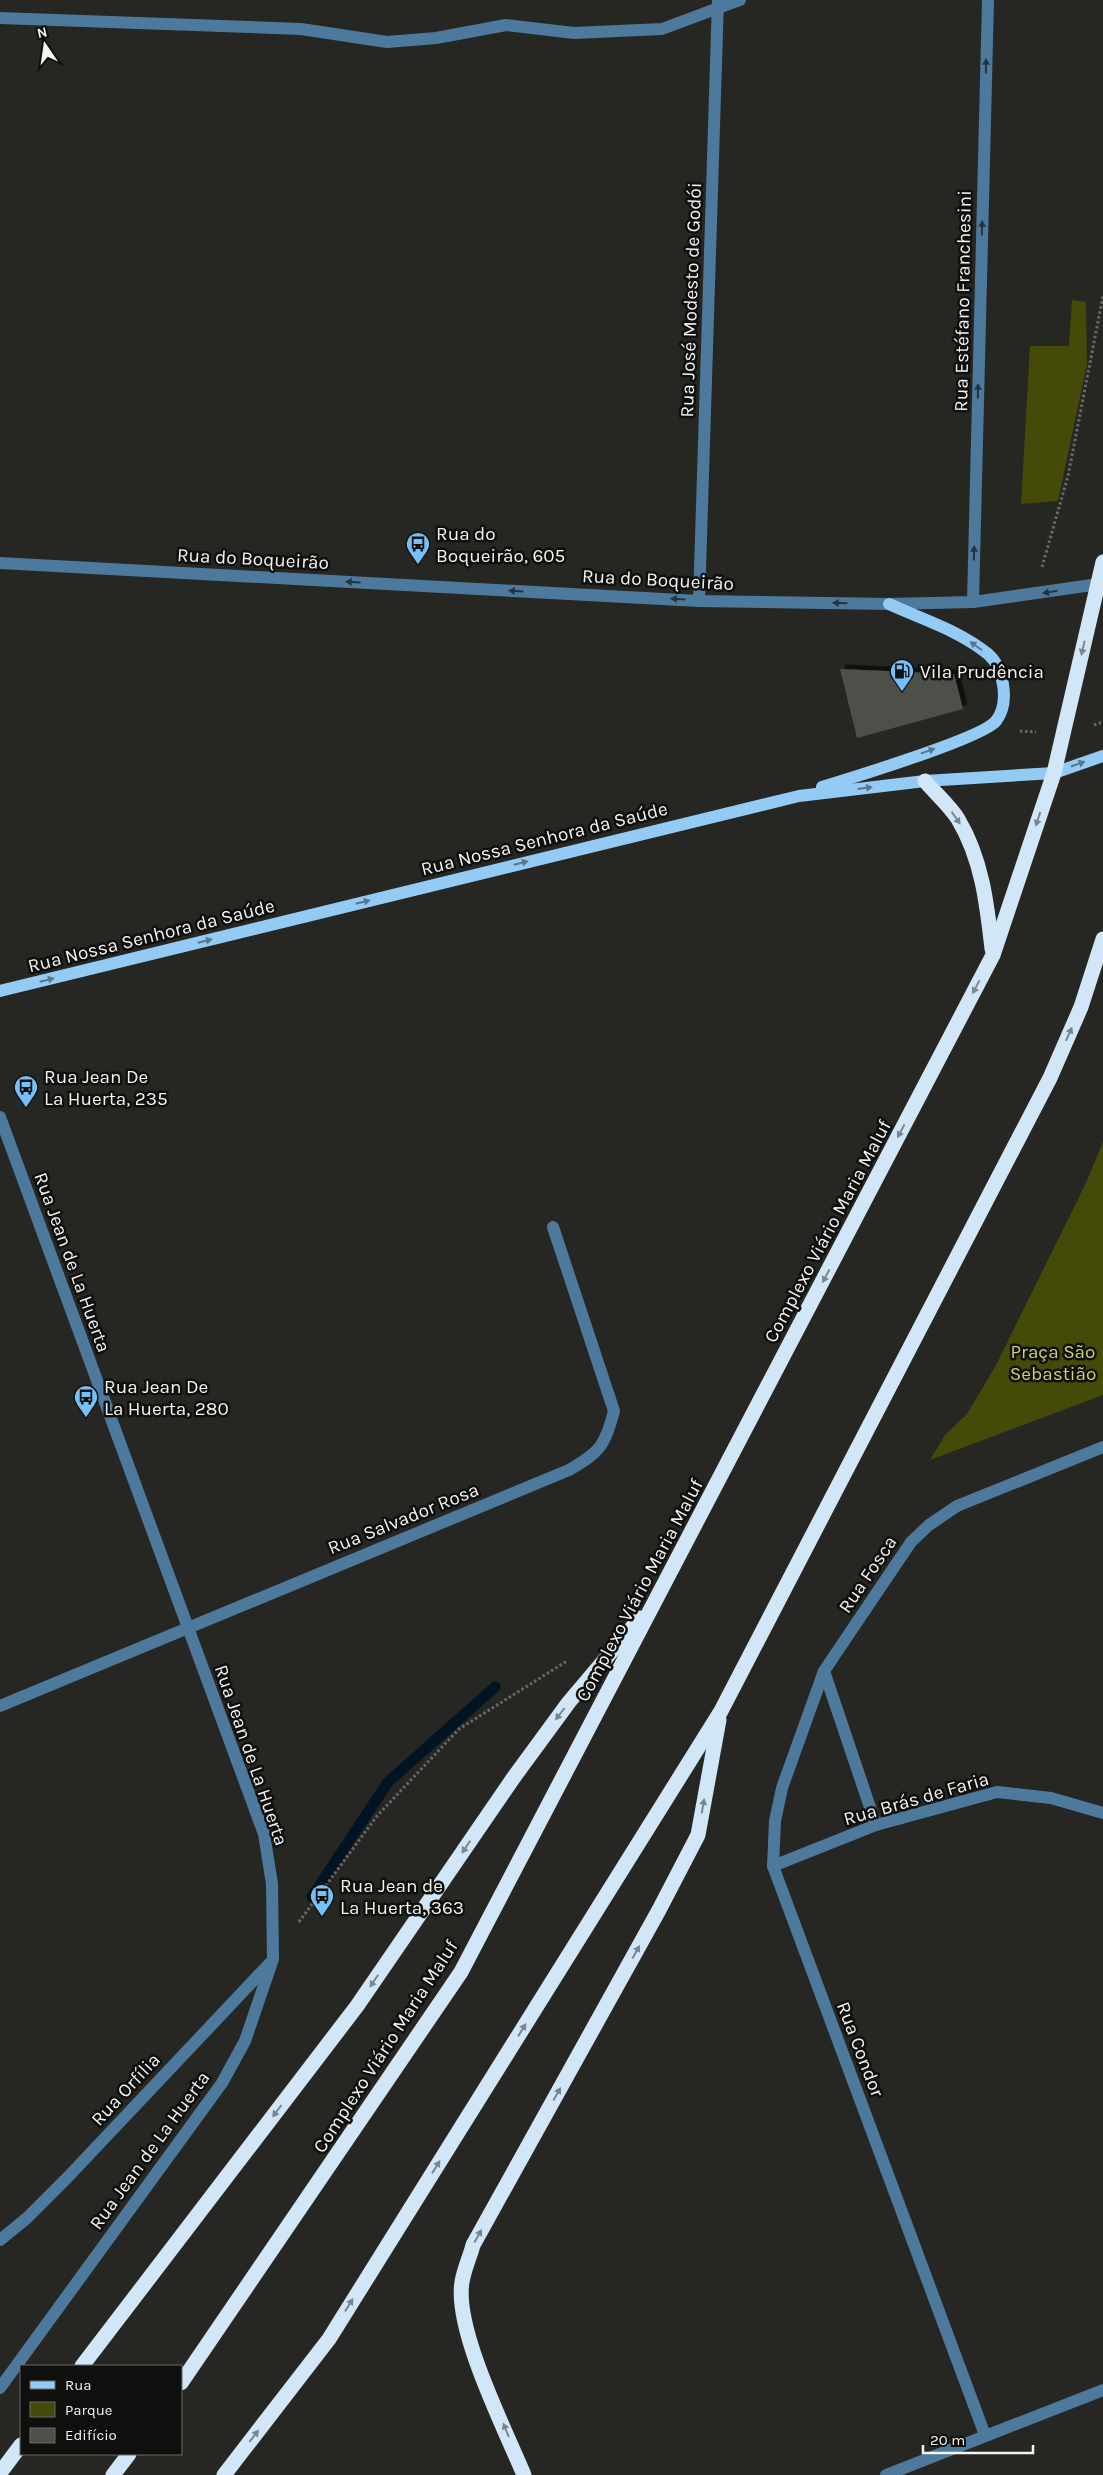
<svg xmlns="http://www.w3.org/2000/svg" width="1103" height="2475" viewBox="0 0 1103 2475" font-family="Karla,sans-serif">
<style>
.park{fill:#464a08}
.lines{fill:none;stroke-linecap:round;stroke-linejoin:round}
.stream{stroke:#011423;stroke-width:11}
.building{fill:#4e4f4a;filter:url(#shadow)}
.path{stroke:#696a65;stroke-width:3;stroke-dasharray:2.5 2.5;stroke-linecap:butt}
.minor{stroke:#4d7a9c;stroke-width:12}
.major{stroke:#94cbf5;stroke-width:12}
.highway{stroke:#d1e6f7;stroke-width:15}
.oneway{fill:#253540}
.oneway2{fill:#58778d}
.oneway3{fill:#7a868e}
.labels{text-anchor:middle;stroke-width:5;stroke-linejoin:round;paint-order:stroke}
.street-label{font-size:19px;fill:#f3f4f1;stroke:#0f100e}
.poi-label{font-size:19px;fill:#f3f4f1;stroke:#0f100e;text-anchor:start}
.park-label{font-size:19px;fill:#c8d369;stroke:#0f100e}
</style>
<defs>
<filter id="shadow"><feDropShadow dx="4.5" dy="-4.5" stdDeviation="0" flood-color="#0009"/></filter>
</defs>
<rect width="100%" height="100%" fill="#262722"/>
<g class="park">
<path d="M1072 300 1086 302 1087 364 1058 501 1021 504 1030 346H1069Z"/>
<path d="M1103 1142V1395L930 1460 945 1435 967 1414 996 1365 1085 1185Z"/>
</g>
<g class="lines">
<path class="stream" d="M312 1897 388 1782 495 1687"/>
</g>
<path class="building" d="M840 669 954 674 963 709 857 738Z"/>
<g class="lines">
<g class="path">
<path d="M1042 567 1068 476 1103 296"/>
<path d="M1094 725 1103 722"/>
<path d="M1020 731 1036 732"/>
<path d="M299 1922 377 1816 459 1729 567 1661"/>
</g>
<g class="minor">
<path d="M0 18 301 29 387 42 436 38 506 25 574 33 662 29 740 0"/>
<path d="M0 563 699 601 889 604 973 602 1099 584"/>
<path d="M699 601 718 0"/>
<path d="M973 602 988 0"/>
<path d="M0 1117 264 1834 272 1884 273 1959 245 2041 222 2083 0 2388"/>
<path d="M824 1671 876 1825"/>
<path d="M0 1706 569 1470C600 1452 605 1446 614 1411L553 1227"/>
<path d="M773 1866 876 1825 997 1792 1051 1798 1103 1813"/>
<path d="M0 2240 27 2218 67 2178 270 1963"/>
<path d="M985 2435 773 1866 775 1821 782 1788 824 1671 911 1542 929 1525 957 1506 1103 1447"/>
<path d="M886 2475 1103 2390"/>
</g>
<g class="major">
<path d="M822 787C851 778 983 738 996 721 1010 703 1004 668 988 654 960 631 922 619 889 604"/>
<path d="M0 991 799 796 925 781 1054 773 1103 756"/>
</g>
<g class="highway">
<path d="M925 781C935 793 949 805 958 819 982 859 987 904 992 949"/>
<path d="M82 2366 357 2006 514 1777 569 1702 640 1618"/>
<path d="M181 2383 461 1972 993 955 1054 773 1103 562"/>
<path d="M0 2473 21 2445"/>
<path d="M113 2475 129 2454"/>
<path d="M224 2475 329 2339 721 1711 1050 1078 1081 1007 1103 939"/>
<path d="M524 2475C505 2429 454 2329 462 2282 464 2269 470 2257 473 2245L659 1910 698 1835 719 1720"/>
</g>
</g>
<defs><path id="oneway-solid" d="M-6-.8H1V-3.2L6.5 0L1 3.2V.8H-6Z" transform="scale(1.25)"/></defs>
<g class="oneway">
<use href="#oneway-solid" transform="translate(986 66) rotate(-89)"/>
<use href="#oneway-solid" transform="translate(982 228) rotate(-89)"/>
<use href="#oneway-solid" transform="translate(978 391) rotate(-89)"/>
<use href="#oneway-solid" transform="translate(974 553) rotate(-89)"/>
<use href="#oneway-solid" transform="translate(353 582) rotate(-177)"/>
<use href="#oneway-solid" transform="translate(516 591) rotate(-177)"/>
<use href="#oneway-solid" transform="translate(1050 592) rotate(171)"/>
<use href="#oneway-solid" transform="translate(678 599) rotate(-177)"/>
<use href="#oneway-solid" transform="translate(840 603) rotate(-179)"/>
</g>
<g class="oneway2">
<use href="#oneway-solid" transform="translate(976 646) rotate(-145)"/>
<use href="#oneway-solid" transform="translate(928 751) rotate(-19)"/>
<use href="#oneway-solid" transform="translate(1078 764) rotate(-19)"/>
<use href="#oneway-solid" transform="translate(865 788) rotate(-7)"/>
<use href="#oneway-solid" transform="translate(521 863) rotate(-14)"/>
<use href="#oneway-solid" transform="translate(363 902) rotate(-14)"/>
<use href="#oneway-solid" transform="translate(205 941) rotate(-14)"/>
<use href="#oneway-solid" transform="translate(47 980) rotate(-14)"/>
</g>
<g class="oneway3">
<use href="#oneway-solid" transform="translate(1083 648) rotate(103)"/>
<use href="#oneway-solid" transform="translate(956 818) rotate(55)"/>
<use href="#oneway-solid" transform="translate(1038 819) rotate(108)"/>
<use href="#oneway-solid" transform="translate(976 987) rotate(118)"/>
<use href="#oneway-solid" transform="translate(1069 1034) rotate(-66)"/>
<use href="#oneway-solid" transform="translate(901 1131) rotate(118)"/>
<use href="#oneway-solid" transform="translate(826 1276) rotate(118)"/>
<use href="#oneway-solid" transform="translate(560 1714) rotate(127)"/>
<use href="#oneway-solid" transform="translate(703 1806) rotate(-80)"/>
<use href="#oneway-solid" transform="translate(466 1847) rotate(124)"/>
<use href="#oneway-solid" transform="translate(636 1952) rotate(-61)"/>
<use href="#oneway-solid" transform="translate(374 1981) rotate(124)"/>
<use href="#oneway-solid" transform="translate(522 2030) rotate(-58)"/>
<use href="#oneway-solid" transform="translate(557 2094) rotate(-61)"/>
<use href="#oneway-solid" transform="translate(277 2111) rotate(127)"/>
<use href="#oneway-solid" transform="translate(436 2167) rotate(-58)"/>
<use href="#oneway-solid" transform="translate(478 2236) rotate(-61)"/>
<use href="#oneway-solid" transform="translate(349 2305) rotate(-58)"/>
<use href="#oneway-solid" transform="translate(506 2430) rotate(-112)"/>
<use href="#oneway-solid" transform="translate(254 2436) rotate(-52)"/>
</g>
<defs>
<g id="bus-pin" transform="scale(1.25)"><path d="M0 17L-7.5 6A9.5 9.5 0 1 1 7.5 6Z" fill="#76c0f7" stroke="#0f100e"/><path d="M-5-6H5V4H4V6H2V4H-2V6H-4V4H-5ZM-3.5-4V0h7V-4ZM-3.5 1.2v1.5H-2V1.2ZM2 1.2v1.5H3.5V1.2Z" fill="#111"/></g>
<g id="fuel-pin" transform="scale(1.25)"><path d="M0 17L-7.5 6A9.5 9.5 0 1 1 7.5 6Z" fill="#76c0f7" stroke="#0f100e"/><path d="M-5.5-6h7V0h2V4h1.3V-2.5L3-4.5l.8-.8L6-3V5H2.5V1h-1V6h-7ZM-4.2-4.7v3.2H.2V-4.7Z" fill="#111"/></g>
</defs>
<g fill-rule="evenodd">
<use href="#bus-pin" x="418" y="544"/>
<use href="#fuel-pin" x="902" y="671"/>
<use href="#bus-pin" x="26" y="1087"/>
<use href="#bus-pin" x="86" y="1397"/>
<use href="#bus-pin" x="322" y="1896"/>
</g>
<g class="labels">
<g class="street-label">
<text transform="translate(690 300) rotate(-88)" y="7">Rua José Modesto de Godói</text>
<text transform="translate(962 301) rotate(-89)" y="7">Rua Estéfano Franchesini</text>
<text transform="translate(253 558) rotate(3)" y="7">Rua do Boqueirão</text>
<text transform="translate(658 579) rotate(3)" y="7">Rua do Boqueirão</text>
<text transform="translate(544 838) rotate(-14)" y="7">Rua Nossa Senhora da Saúde</text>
<text transform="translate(151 935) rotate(-14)" y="7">Rua Nossa Senhora da Saúde</text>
<text transform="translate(827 1231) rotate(-62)" y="7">Complexo Viário Maria Maluf</text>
<text transform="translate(73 1262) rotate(70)" y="7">Rua Jean de La Huerta</text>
<text transform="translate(403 1518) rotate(-22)" y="7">Rua Salvador Rosa</text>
<text transform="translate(867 1574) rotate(-56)" y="7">Rua Fosca</text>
<text transform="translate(639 1590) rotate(-62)" y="7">Complexo Viário Maria Maluf</text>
<text transform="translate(252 1755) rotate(71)" y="7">Rua Jean de La Huerta</text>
<text transform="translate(916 1798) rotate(-16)" y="7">Rua Brás de Faria</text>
<text transform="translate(385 2046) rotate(-57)" y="7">Complexo Viário Maria Maluf</text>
<text transform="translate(861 2049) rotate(69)" y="7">Rua Condor</text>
<text transform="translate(125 2089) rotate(-47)" y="7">Rua Orfília</text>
<text transform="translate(149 2150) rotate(-54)" y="7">Rua Jean de La Huerta</text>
</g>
<g class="poi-label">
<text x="436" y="540">Rua do<tspan x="436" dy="22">Boqueirão, 605</tspan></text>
<text x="920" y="678">Vila Prudência</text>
<text x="44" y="1083">Rua Jean De<tspan x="44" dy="22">La Huerta, 235</tspan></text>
<text x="104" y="1393">Rua Jean De<tspan x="104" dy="22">La Huerta, 280</tspan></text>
<text x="340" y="1892">Rua Jean de<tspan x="340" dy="22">La Huerta, 363</tspan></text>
</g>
<g class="park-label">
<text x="1053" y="1358">Praça São<tspan x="1053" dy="22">Sebastião</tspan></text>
</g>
</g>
<rect x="20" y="2365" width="162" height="90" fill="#0f100e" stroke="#6a6b69"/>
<rect x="30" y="2381" width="25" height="8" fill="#94cbf5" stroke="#6a6b69"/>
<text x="65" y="2390" font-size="15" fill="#f3f4f1">Rua</text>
<rect x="30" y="2402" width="25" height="15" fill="#464a08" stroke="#6a6b69"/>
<text x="65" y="2415" font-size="15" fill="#f3f4f1">Parque</text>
<rect x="30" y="2428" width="25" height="15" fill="#4e4f4a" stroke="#6a6b69"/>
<text x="65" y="2440" font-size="15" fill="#f3f4f1">Edifício</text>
<g transform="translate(45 45) rotate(347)" stroke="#0f100e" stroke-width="4" paint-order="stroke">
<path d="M0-4L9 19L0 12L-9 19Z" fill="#f3f4f1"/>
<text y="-8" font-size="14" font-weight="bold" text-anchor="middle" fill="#f3f4f1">N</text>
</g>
<path d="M923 2445v8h110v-8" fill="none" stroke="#f3f4f1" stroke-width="2.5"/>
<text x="930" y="2445" font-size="15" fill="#f3f4f1" stroke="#0f100e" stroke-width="4" paint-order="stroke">20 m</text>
</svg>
